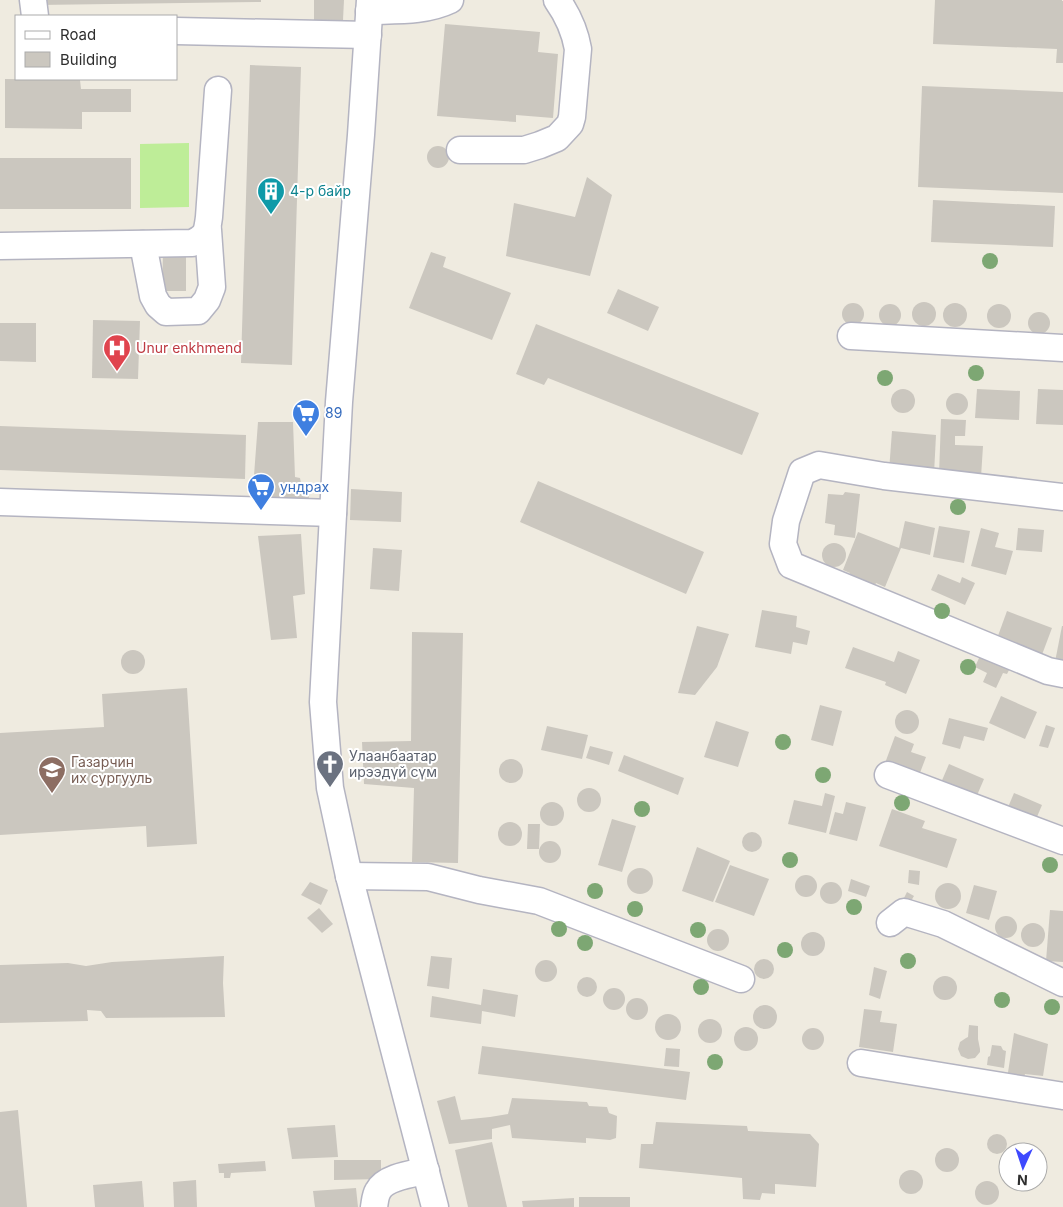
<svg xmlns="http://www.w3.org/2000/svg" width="1063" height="1207" viewBox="0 0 1063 1207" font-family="Inter,sans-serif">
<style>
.pitch{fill:#beed98}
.building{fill:#cbc7bf}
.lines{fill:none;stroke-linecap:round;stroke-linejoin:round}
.minor-casing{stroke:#b4b4c1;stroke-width:29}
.minor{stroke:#fff;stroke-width:26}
.tree{fill:#7da773}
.labels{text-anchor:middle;stroke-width:4;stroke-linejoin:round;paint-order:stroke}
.culture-label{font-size:14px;fill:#0d838f;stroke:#fff;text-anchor:start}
.health-label{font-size:14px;fill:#be3a42;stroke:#fff;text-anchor:start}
.shop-label{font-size:14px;fill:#366cbe;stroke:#fff;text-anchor:start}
.worship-label{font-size:14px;fill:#5b616d;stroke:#fff;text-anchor:start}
.education-label{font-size:14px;fill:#785e54;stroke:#fff;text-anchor:start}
</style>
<rect width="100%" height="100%" fill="#efebe0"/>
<path class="pitch" d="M189 143V207L140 208V144Z"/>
<g class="building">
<path d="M38 0H261V2L38 5Z"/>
<path d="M314 0H344L343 20H314Z"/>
<path d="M935 0H1062V1H1063V63H1056L1057 49 933 44Z"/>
<path d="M445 24 540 32 538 52 558 54 553 118 516 115V122L437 116Z"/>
<path d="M250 65 301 67 292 365 241 363Z"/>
<path d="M5 79 80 80 81 89H131V112H82V129L5 128Z"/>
<path d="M922 86 1063 92V193L918 187Z"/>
<circle cx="438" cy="157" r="11"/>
<rect x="0" y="158" width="131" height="51"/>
<path d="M587 177 612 195 590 276 506 256 514 203 575 217Z"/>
<path d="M933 200 1055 206 1053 247 931 242Z"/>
<path d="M163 252H186V291H162Z"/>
<path d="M431 252 446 257 443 267 511 293 492 340 409 308Z"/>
<path d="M618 289 659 307 648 331 607 313Z"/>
<circle cx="924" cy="314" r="12"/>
<circle cx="955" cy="315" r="12"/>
<circle cx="853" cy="314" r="11"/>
<circle cx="890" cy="315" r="11"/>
<circle cx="999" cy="316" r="12"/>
<circle cx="1039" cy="323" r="11"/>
<path d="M93 320 140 321 138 379 92 378Z"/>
<path d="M0 323H36V362L0 361Z"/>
<path d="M536 324 759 413 742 455 548 378 544 385 516 374Z"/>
<circle cx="903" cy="401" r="12"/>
<path d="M977 389 1020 391 1019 420 975 418Z"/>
<path d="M1038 389 1063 390V425L1036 424Z"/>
<circle cx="957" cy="404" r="11"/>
<path d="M941 419 966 420 965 436H955V445L983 446 981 477 939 475Z"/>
<path d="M258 422H293L295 477 300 478 302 488H310L308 505 252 502Z"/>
<path d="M0 426 246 435 245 479 0 470Z"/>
<path d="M892 431 936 435 934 474 889 471Z"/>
<path d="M538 481 704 552 686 594 520 522Z"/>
<path d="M351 489 402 492 401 522 350 520Z"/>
<path d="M845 492 860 494 855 538 834 535 835 525 825 523 828 494 843 495Z"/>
<path d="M905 521 935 528 930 555 901 548 885 587 876 583 872 592 846 582 850 573 843 570 858 532 899 548Z"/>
<path d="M939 526 970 531 964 563 933 557Z"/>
<path d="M981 528 999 533 995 547 1013 551 1006 575 971 566Z"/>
<path d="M1018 528 1044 530 1042 552 1016 550Z"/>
<path d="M301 534 305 594 293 596 297 638 271 640 258 536Z"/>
<circle cx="834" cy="555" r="12"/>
<path d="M373 548 402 550 399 591 370 589Z"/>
<path d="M938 574 960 583 962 577 975 583 965 605 931 590Z"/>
<path d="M762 610 797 616 796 627 810 631 807 645 793 642 791 654 755 647Z"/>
<path d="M1007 611 1052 628 1040 660 995 644Z"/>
<path d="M697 626 729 634 717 667 695 695 678 693Z"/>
<path d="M1062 626H1063V669L1054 667Z"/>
<path d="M412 632 463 633 458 863 412 862 414 788 364 784 362 742 411 741Z"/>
<path d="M853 647 894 662 898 651 920 660 906 694 885 685 886 682 845 668Z"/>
<path d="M983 649 1013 662 1007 674 1003 673 996 688 983 682 987 673 975 667Z"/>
<circle cx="133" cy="662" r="12"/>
<path d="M187 688 197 844 147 847 146 826 0 835V733L104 727 102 694Z"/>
<path d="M1001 696 1037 712 1025 739 989 723Z"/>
<path d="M820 705 842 711 833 746 811 740Z"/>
<circle cx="907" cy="722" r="12"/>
<path d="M949 718 988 728 984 741 964 736 960 749 942 744Z"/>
<path d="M716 721 749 732 738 767 704 757Z"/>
<path d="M1046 725 1055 728 1048 748 1039 746Z"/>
<path d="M547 726 588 735 582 759 541 750Z"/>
<path d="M895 736 914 744 911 752 926 757 918 778 884 766Z"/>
<path d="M590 746 613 752 609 765 586 758Z"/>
<path d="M624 755 684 778 678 795 618 771Z"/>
<circle cx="511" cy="771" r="12"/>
<path d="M949 764 984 779 975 800 940 785Z"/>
<circle cx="589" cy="800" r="12"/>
<path d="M825 793 835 796 826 833 788 824 794 800 822 806Z"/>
<path d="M1014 793 1042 805 1034 824 1006 812Z"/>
<path d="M846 802 866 807 857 841 829 834 835 812 843 814Z"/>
<circle cx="552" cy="814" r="12"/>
<path d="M892 809 925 821 922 828 957 839 947 868 879 846Z"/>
<path d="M612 819 636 826 622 872 598 865Z"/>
<circle cx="510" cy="834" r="12"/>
<path d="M528 824H540L539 849H527Z"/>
<circle cx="752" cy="842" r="10"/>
<circle cx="550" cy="852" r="11"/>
<path d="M697 847 730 861 713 902 682 891Z"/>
<path d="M730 865 769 879 754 916 715 902Z"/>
<circle cx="640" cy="881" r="13"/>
<path d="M909 870 920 871 919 885 908 883Z"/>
<circle cx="806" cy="886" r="11"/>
<path d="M851 879 870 886 866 897 848 891Z"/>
<circle cx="831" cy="893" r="11"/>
<path d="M310 882 328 890 321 905 301 895Z"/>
<circle cx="948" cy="896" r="13"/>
<path d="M974 885 997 891 989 920 966 913Z"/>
<path d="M907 892 914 896 911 901 904 898Z"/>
<path d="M319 908 333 924 322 933 307 918Z"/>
<path d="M1050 910 1063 911V962L1046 961Z"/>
<circle cx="1006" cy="927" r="11"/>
<circle cx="1033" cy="935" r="12"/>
<circle cx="718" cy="940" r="11"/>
<circle cx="813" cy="944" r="12"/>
<path d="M224 956 223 983 225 1017 106 1018 101 1011 87 1010 88 1021 0 1023V965L68 963 86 966 112 962Z"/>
<path d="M431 956 452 958 449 989 427 986Z"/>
<circle cx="764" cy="969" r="10"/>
<circle cx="546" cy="971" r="11"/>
<path d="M874 967 887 971 880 999 869 995Z"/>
<circle cx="945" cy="988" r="12"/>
<circle cx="587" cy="987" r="10"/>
<circle cx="614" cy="999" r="11"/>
<path d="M483 989 518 995 515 1017 482 1011 481 1024 430 1017 432 996 481 1005Z"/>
<circle cx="637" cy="1009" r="11"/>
<circle cx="765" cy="1017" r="12"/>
<path d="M864 1009 882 1011 880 1022 897 1024 893 1052 859 1047Z"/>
<circle cx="668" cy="1027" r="13"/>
<circle cx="710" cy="1031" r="12"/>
<path d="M969 1025 978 1026V1039L980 1049V1052L975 1058 968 1059 961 1056 958 1049 960 1042 966 1038 968 1037Z"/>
<circle cx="746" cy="1039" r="12"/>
<circle cx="813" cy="1039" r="11"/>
<path d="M1014 1033 1048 1044 1043 1076 1025 1074 1023 1083 1007 1079Z"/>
<path d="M992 1045 1001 1046 1003 1050 1006 1051 1004 1068 987 1065 988 1057 990 1056Z"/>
<path d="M482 1046 690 1072 686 1100 478 1074Z"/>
<path d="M666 1048 680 1049 679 1067 664 1066Z"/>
<path d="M455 1096 461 1120 490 1117 508 1114 512 1098 587 1102 589 1106 607 1107 609 1113 617 1116 616 1138 610 1140 586 1138V1143L512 1138 510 1125 492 1129V1139L449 1144 437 1101Z"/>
<path d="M18 1110 27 1207H0V1112Z"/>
<path d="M656 1122 747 1126 748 1131 810 1134 819 1144 816 1187 775 1184V1194L762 1193 760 1200 743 1199 742 1178 639 1168 641 1144H653Z"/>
<path d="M335 1125 338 1157 292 1159 287 1128Z"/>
<circle cx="997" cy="1144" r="10"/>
<path d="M492 1142 507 1207H468L455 1150Z"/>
<path d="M1025 1147 1028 1148 1033 1152H1015L1017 1149Z"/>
<circle cx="947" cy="1160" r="12"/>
<path d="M334 1160H381V1179L334 1180Z"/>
<path d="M265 1161 266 1171 231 1173 230 1178H224V1173H219L218 1164Z"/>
<circle cx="911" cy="1182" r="12"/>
<path d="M196 1180 197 1207H174L173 1182Z"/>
<circle cx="987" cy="1193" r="12"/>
<path d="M142 1181 144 1207H95L93 1185Z"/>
<path d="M356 1188 358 1207H315L313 1191Z"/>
<rect x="579" y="1197" width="51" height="10"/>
<path d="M574 1198V1207H523L522 1201Z"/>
</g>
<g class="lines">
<g class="minor-casing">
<g id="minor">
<path d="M33 0 35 16"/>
<path d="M370 0 361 135 339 402 323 702 330 788 349 876 435 1207"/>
<path d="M369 11C396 10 425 12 450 0"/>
<path d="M176 31 368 35"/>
<path d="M460 150H524L540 145 557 138 570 124 572 117 578 49C575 32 567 14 557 0"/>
<path d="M143 244 153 296 158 305 166 312 198 311 207 300 212 287 208 230"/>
<path d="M0 246 192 243C207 236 207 232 209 217L218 90"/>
<path d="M851 336 1063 348"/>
<path d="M1063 497 884 476 819 465 802 472 786 521 783 544 791 565 1048 671 1063 674"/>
<path d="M0 502 333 513"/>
<path d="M888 775 1063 841"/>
<path d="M349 876 428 877 479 890 539 901 741 979"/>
<path d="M890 923 904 912 943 924 1063 983"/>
<path d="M861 1063 1063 1096"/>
<path d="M374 1207C375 1202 375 1196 378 1191 385 1177 412 1174 426 1171"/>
</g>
</g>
<use href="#minor" class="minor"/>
</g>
<g class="tree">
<circle cx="990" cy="261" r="8"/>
<circle cx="976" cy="373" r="8"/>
<circle cx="885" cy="378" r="8"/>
<circle cx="958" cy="507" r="8"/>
<circle cx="942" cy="611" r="8"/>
<circle cx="968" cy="667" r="8"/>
<circle cx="783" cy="742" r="8"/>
<circle cx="823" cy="775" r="8"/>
<circle cx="902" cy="803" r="8"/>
<circle cx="642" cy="809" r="8"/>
<circle cx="790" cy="860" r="8"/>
<circle cx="1050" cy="865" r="8"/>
<circle cx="595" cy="891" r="8"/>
<circle cx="854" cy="907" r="8"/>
<circle cx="635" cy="909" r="8"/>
<circle cx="559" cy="929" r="8"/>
<circle cx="698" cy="930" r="8"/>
<circle cx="585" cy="943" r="8"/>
<circle cx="785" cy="950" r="8"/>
<circle cx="908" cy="961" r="8"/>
<circle cx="701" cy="987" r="8"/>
<circle cx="1002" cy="1000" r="8"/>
<circle cx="1052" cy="1007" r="8"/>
<circle cx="715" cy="1062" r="8"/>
</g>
<defs>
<g id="building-pin" transform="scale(1.4375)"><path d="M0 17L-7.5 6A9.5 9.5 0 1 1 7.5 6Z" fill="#0f9aa8" stroke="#fff"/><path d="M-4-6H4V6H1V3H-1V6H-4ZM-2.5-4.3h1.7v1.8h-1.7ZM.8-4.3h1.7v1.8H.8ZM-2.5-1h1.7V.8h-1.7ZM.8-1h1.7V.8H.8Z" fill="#fff"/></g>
<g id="hospital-pin" transform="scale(1.4375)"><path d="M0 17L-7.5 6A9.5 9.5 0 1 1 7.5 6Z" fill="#e0444e" stroke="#fff"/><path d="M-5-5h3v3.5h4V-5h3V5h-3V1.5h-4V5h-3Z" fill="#fff"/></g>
<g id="supermarket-pin" transform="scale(1.4375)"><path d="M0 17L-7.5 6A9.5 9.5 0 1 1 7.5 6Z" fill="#3f7fe0" stroke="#fff"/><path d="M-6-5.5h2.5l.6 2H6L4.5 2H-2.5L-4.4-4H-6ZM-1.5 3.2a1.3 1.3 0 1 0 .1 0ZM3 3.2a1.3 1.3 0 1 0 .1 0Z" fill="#fff"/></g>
<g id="church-pin" transform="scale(1.4375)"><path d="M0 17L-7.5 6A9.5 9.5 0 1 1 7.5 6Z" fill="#6b7280" stroke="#fff"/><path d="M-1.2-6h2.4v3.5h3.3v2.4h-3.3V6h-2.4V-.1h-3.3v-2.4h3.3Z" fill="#fff"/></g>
<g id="school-pin" transform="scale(1.4375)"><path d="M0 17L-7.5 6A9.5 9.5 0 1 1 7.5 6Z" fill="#8d6e63" stroke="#fff"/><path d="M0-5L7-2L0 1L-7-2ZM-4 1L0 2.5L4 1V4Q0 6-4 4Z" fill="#fff"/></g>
</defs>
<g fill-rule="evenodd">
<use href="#building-pin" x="271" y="191"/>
<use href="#hospital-pin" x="117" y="348"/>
<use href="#supermarket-pin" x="306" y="413"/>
<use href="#supermarket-pin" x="261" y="487"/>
<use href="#church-pin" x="330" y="764"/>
<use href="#school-pin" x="52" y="770"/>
</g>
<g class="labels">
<g class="culture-label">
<text x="290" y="196">4-р байр</text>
</g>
<g class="health-label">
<text x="136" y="353">Unur enkhmend</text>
</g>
<g class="shop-label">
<text x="325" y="418">89</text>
<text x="280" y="492">ундрах</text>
</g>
<g class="worship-label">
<text x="349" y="761">Улаанбаатар<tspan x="349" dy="16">ирээдүй сүм</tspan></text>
</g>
<g class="education-label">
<text x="71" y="767">Газарчин<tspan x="71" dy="16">их сургууль</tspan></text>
</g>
</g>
<rect x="15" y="15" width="162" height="65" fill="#ffffff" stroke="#ababab"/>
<rect x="25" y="31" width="25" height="8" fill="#ffffff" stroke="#ababab"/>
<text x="60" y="40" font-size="15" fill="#2e2e2e">Road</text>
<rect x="25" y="52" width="25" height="15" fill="#cbc7bf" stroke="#ababab"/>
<text x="60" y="65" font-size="15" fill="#2e2e2e">Building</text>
<g transform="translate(1023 1167) rotate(183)"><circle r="24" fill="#ffffff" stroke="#ababab"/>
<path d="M0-4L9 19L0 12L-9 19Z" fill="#3e49fe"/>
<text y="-8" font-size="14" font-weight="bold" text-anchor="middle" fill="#2e2e2e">N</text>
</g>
</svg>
